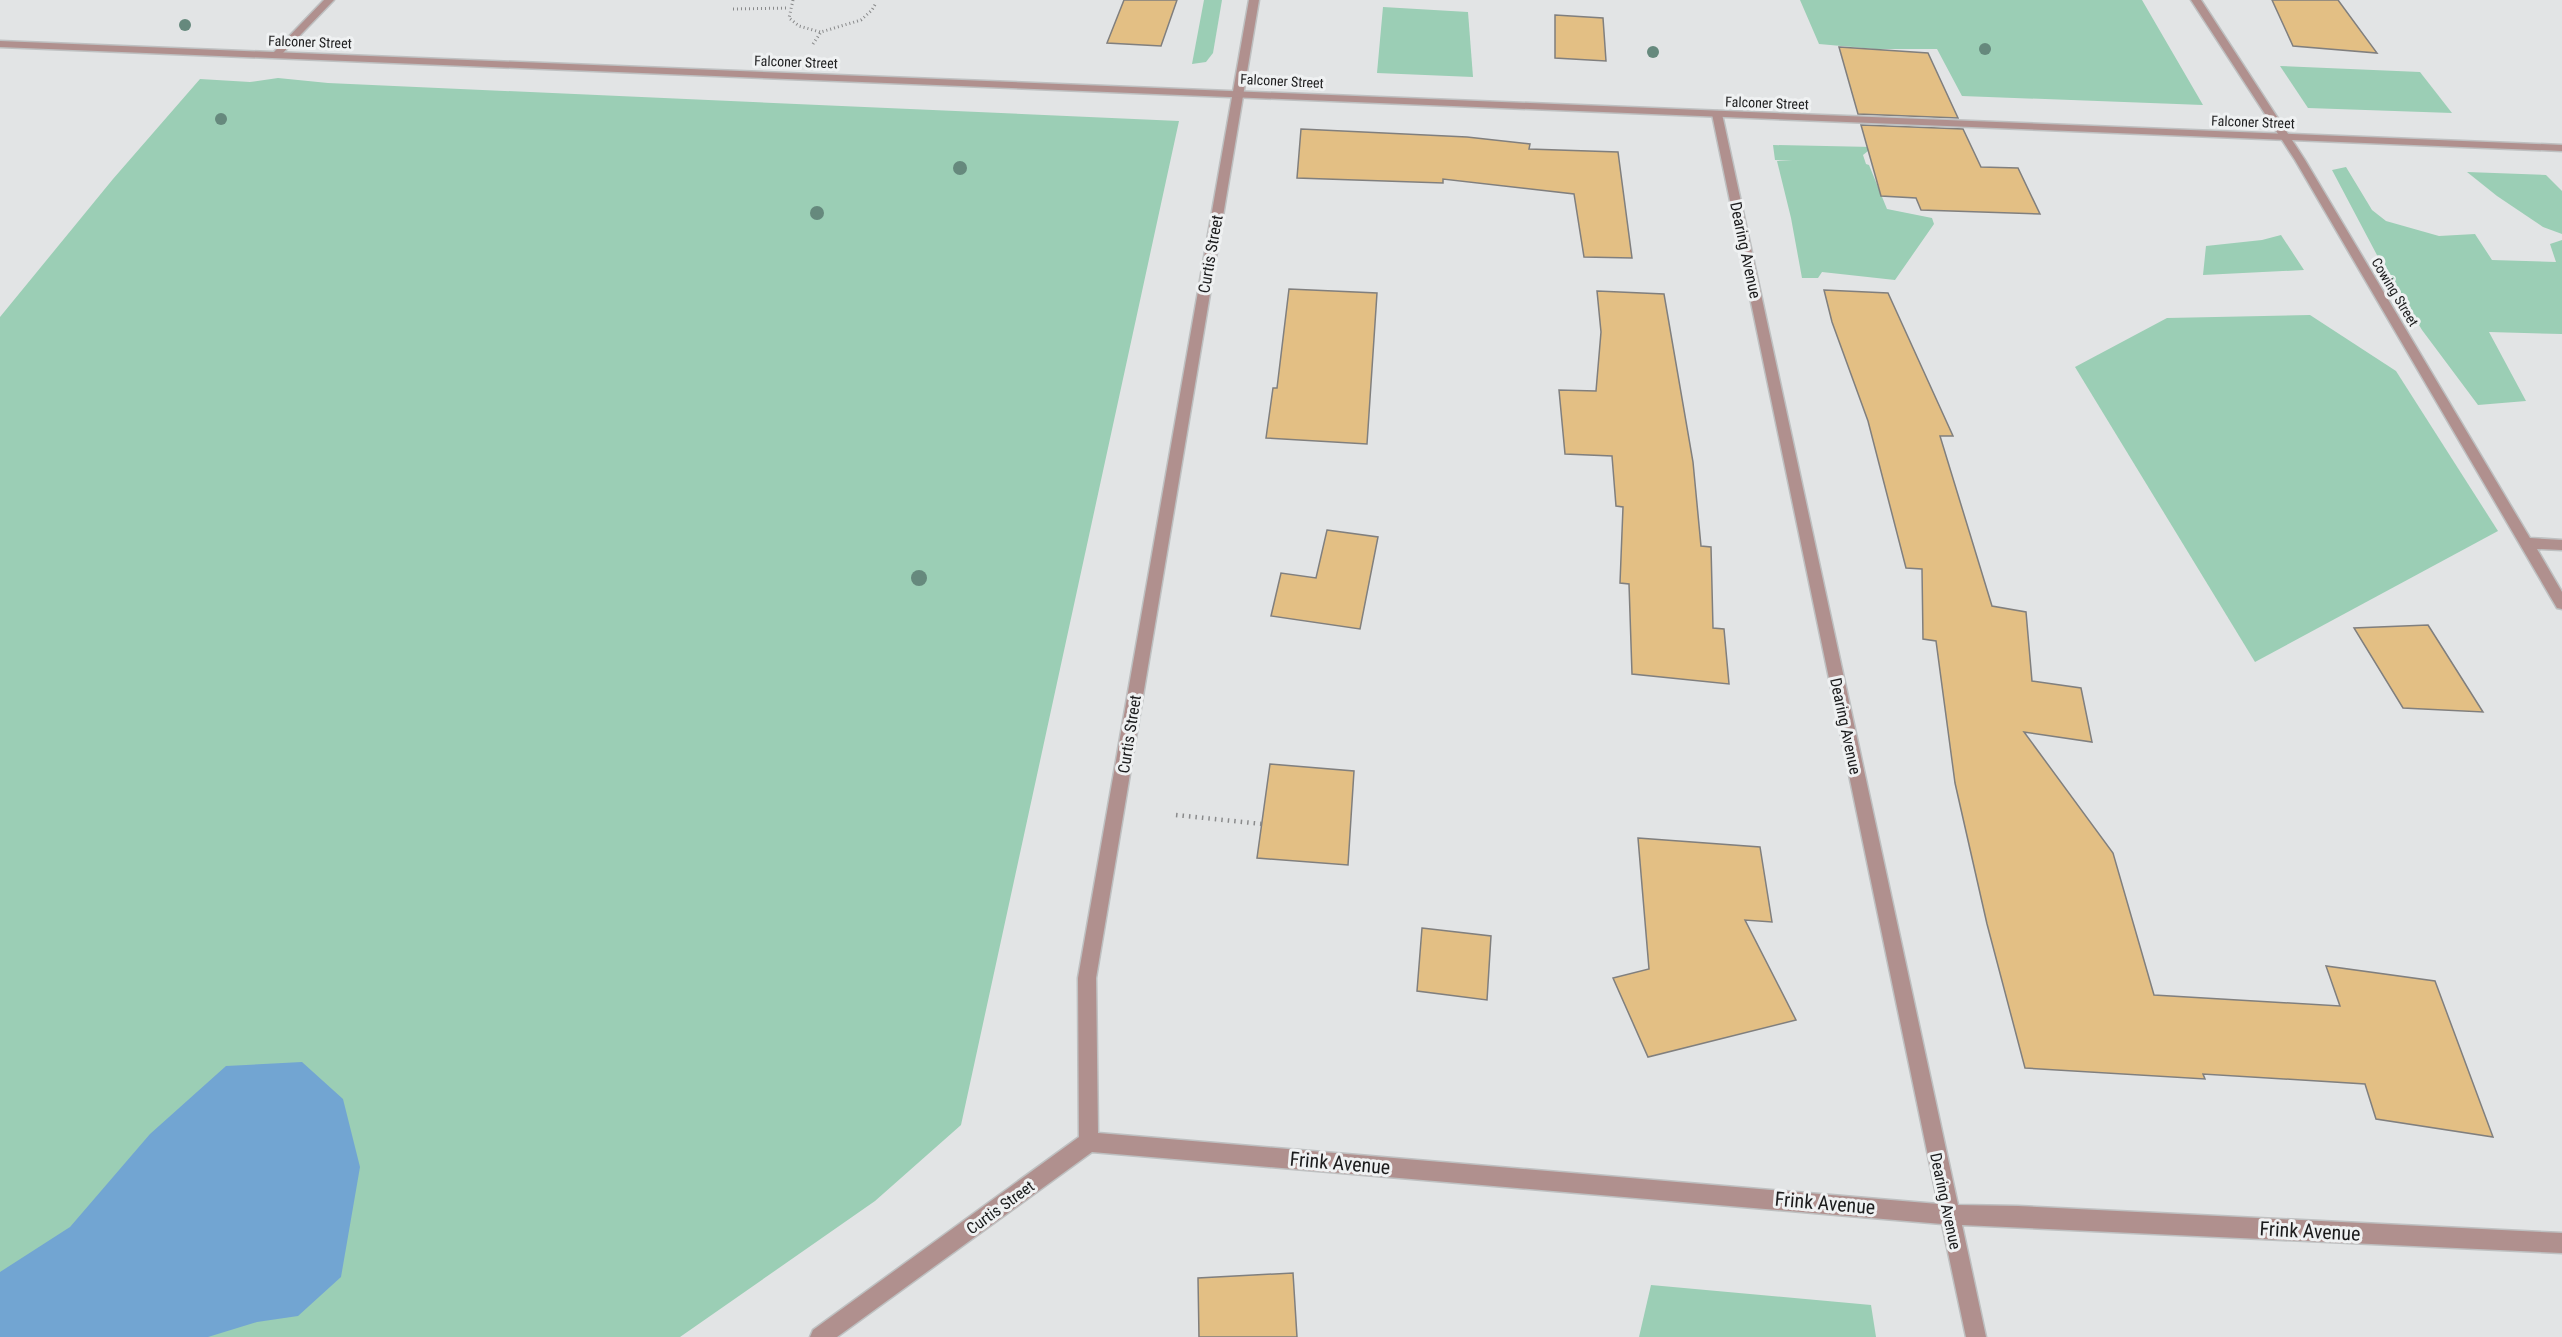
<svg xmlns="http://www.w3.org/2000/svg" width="2562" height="1337" viewBox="0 0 2562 1337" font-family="'Roboto Condensed',sans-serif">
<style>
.green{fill:#9bceb5}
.water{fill:#72a5d2}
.building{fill:#e3bf84;stroke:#807f7e;stroke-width:1.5}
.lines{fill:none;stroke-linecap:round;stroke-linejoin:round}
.minor-casing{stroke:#bec0c1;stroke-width:3}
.tertiary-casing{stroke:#bec0c1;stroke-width:3}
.path-far1{stroke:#898a8b;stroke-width:3;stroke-dasharray:1 3;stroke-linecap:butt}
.path{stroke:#898a8b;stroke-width:4.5;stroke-dasharray:1.5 5;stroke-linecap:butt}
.minor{fill:#b0908e;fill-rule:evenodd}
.tertiary{fill:#b0908e;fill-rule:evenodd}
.tree{fill:#66897d}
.labels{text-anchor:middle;stroke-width:6;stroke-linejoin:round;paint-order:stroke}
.far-street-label{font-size:14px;fill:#1b1b1c;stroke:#eff1f2}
.street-label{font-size:16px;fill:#1b1b1c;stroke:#eff1f2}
.near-street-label{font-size:20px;fill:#1b1b1c;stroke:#eff1f2}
</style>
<rect width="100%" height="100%" fill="#e2e4e5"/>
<g class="green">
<path d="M1204 0H1222L1213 53 1206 62 1192 64Z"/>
<path d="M1800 0H2142L2203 105 1962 96 1937 49H1875L1819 44Z"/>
<path d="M1383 7 1468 12 1473 77 1377 73Z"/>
<path d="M2280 66 2420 72 2452 113 2308 108Z"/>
<path d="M278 78 328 83 1179 121 961 1125 875 1201 680 1337H0V317L113 179 200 79 250 82Z"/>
<path d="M1773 145 1873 147 1863 155 1866 164 1869 165 1887 209 1932 218 1934 224 1895 280 1822 272 1818 278H1802L1791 218 1777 161H1793L1775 160Z"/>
<path d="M2346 167 2372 210 2386 221 2439 236 2475 234 2492 260 2556 262 2550 244 2562 240V334L2489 332 2526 401 2478 405 2422 330 2378 257 2332 170Z"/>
<path d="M2467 172 2546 175 2562 191V234L2543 227 2497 196Z"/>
<path d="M2281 235 2304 270 2203 275 2206 246 2262 240Z"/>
<path d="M2310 315 2396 371 2498 531 2255 662 2075 367 2167 318Z"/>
<path d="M1651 1285 1871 1305 1876 1337H1639Z"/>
</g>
<path class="water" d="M302 1062 343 1099 360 1167 341 1277 298 1316 257 1322 208 1337H0V1272L70 1227 150 1134 226 1066Z"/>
<g class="building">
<path d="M1124 0H1177L1161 46 1107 43Z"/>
<path d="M2272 0H2338L2377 53 2293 46Z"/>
<path d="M1555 15 1603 18 1606 61 1555 58Z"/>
<path d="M1839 47 1928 53 1958 118 1858 114Z"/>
<path d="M1861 125 1963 129 1981 167 2018 168 2040 214 1921 210 1916 198 1881 196Z"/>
<path d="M1301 129 1467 137 1530 144 1529 149 1618 152 1632 258 1584 257 1574 194 1443 179V183L1297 178Z"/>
<path d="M1289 289 1377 293 1367 444 1266 438 1273 388H1277Z"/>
<path d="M1824 290 1888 293 1953 436H1940L1992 606 2026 612 2032 681 2081 688 2092 742 2024 732 2113 853 2154 995 2340 1006 2326 966 2435 981 2493 1137 2376 1119 2365 1084 2203 1074 2205 1079 2025 1068 1987 924 1955 783 1936 641 1923 639 1922 569 1906 568 1868 421 1832 322Z"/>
<path d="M1597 291 1664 294 1693 462 1701 546 1711 547 1713 628 1724 629 1729 684 1632 674 1629 584 1620 583 1623 507 1616 506 1612 456 1565 454 1559 390 1596 391 1601 332Z"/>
<path d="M1327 530 1378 537 1360 629 1271 616 1281 573 1316 578Z"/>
<path d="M2428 625 2483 712 2403 708 2354 628Z"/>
<path d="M1270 764 1354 771 1348 865 1257 858Z"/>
<path d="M1638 838 1760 847 1772 922 1745 920 1796 1020 1648 1057 1613 978 1649 969Z"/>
<path d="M1422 928 1491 936 1487 1000 1417 991Z"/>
<path d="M1293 1273 1297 1337H1199L1198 1278Z"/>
</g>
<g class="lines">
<g class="minor-casing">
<g id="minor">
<path d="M324 0H334L279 57H273V53Z"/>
<path d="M1249 0H1259L1096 978 1098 1133 1938 1204 1712 114 1717 111 1722 114 1958 1205 2018 1206 2562 1233V1253L1962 1225 1986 1337H1966L1942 1224 1092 1152 837 1337H810L813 1330 1079 1137 1078 978Z"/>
<path d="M2191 0H2201L2305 160 2530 538 2562 540V550L2537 549 2562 592V609L2557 608 2295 160Z"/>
</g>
</g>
<g class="tertiary-casing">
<path id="tertiary" d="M0 41 2562 145V151L0 47Z"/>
</g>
<g class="path-far1">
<path d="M793 0 789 18 799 26 820 32"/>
<path d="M733 9 789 8"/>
<path d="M813 44 821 32 861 20 872 10 876 3"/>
</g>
<path class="path" d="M1176 815 1262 824"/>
<use href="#minor" class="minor"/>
<use href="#tertiary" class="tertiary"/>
</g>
<g class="tree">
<circle cx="185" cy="25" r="6"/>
<circle cx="1985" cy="49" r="6"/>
<circle cx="1653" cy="52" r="6"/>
<circle cx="221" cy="119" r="6"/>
<circle cx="960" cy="168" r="7"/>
<circle cx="817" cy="213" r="7"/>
<circle cx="919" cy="578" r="8"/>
</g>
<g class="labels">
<g class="far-street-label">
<text transform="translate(310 42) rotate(2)" y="5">Falconer Street</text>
<text transform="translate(796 62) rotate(2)" y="5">Falconer Street</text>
<text transform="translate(1282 81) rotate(3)" y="5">Falconer Street</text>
<text transform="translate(1767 103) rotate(2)" y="5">Falconer Street</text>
<text transform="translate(2253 122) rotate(2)" y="5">Falconer Street</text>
<text transform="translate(2395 292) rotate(59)" y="5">Cowing Street</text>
</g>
<g class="street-label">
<text transform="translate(1746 250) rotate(78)" y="6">Dearing Avenue</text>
<text transform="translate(1210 254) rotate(-80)" y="6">Curtis Street</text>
<text transform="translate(1846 726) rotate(78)" y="6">Dearing Avenue</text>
<text transform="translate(1129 734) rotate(-81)" y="6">Curtis Street</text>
<text transform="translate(1946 1201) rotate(78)" y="6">Dearing Avenue</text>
<text transform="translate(1000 1207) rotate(-36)" y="6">Curtis Street</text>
</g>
<g class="near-street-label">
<text transform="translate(1340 1163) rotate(5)" y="7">Frink Avenue</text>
<text transform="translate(1825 1203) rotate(5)" y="7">Frink Avenue</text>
<text transform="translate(2310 1231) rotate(3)" y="7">Frink Avenue</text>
</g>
</g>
</svg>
